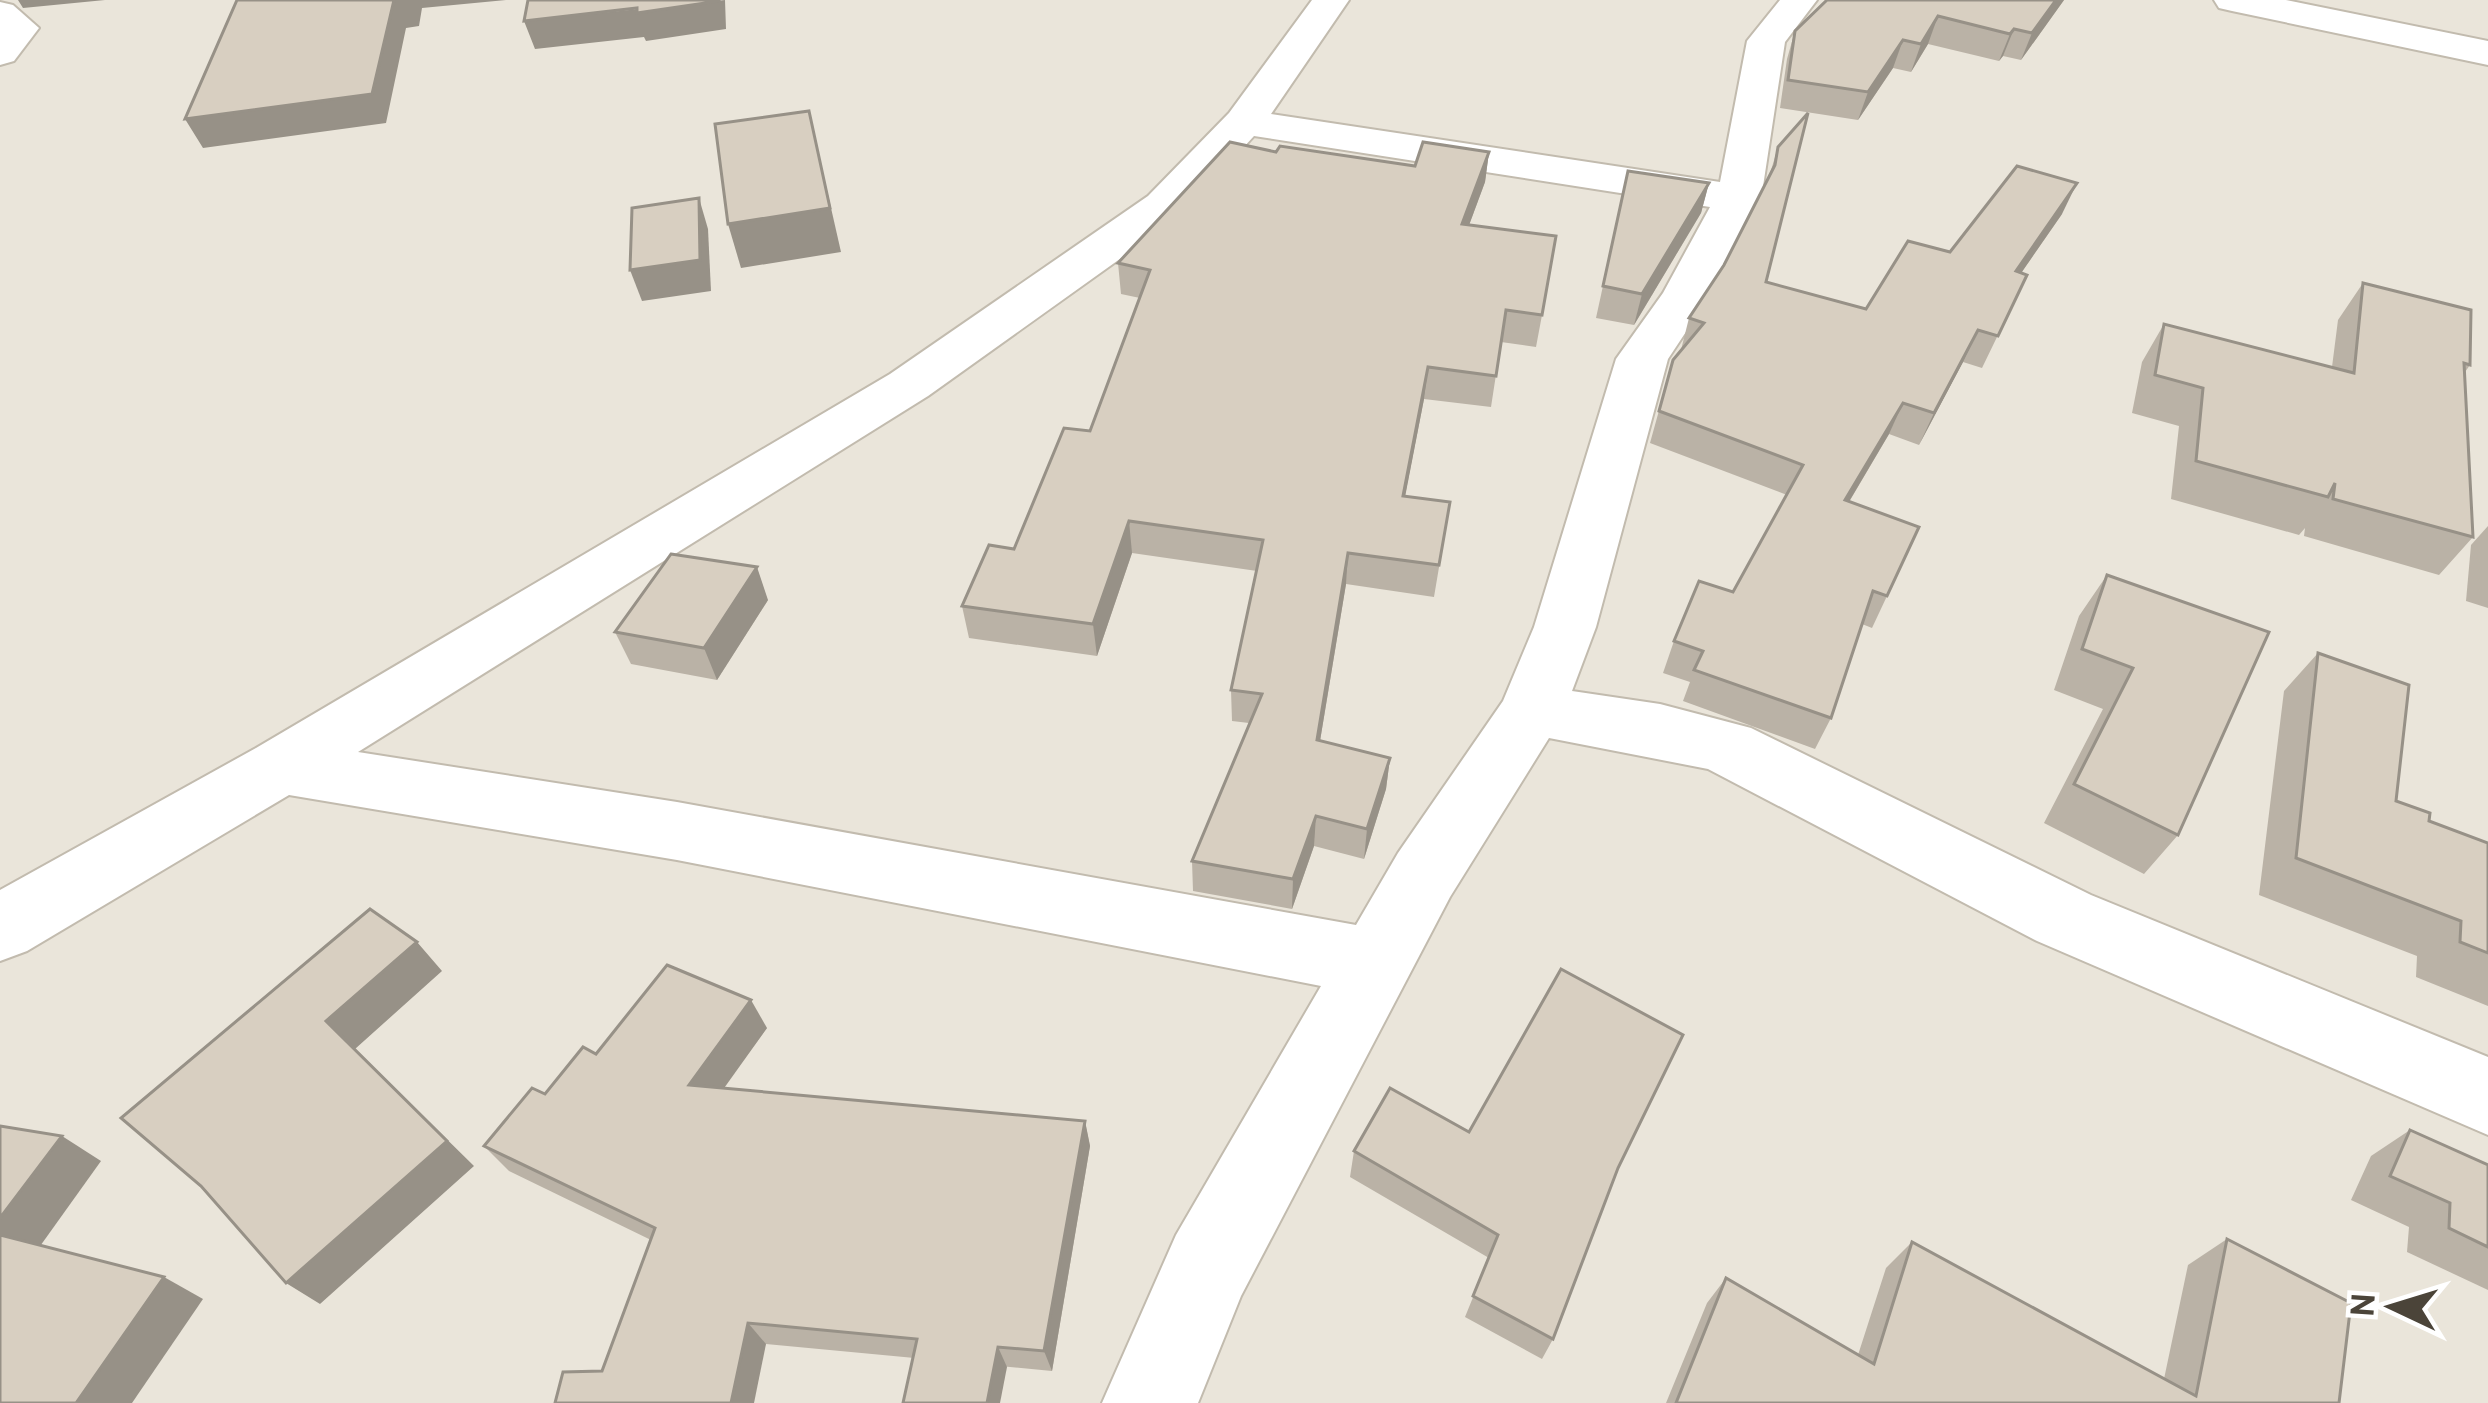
<svg xmlns="http://www.w3.org/2000/svg" width="2488" height="1403" viewBox="0 0 2488 1403" font-family="Overpass,sans-serif">
<style>
.residential{fill:#eae5da}
.lines{fill:none;stroke-linecap:round;stroke-linejoin:round}
.street-casing{stroke:#c2bbae;stroke-width:4}
.street{fill:#fff;fill-rule:evenodd}
.wall{fill:#bab2a6}
.shaded-wall{fill:#979187}
.building{fill:#d8cfc1;stroke:#979187;stroke-width:3}
</style>
<rect width="100%" height="100%" fill="#f6f3ec"/>
<rect class="residential" x="0" y="0" width="2488" height="1403"/>
<g class="lines">
<g class="street-casing">
<g id="street">
<path d="M1312 0H1349L1271 114 1720 182 1747 41 1780 0H1817L1785 42 1762 193 1711 294 1668 359 1596 627 1572 691 1660 704 1751 728 2091 895 2488 1057V1135L2037 941 1708 769 1549 738 1450 897 1241 1296 1198 1403H1102L1176 1235 1321 986 677 860 289 795 27 951 0 961V890L256 748 890 374 1148 196 1229 113ZM1254 136 1710 207 1663 293 1616 359 1534 627 1503 701 1398 853 1356 925 677 802 358 752 928 396 1180 216Z"/>
<path d="M2214 0H2286L2488 41V65L2232 11 2219 8Z"/>
<path d="M0 2 13 5 39 28 14 61 0 65Z"/>
</g>
</g>
<use href="#street" class="street"/>
</g>
<g class="wall">
<path d="M2064 0 2021 60 2003 56 1999 61 1928 44 1911 72 1893 68 1858 120 1780 108 1787 59 1795 31Z"/>
<path d="M1778 147 1766 282 1866 309 1950 252 2062 214 2021 273 2027 275 1982 368 1963 362 1919 445 1889 434 1849 502 1887 596 1872 628 1862 624 1831 718 1815 749 1683 701 1690 682 1663 673 1674 641 1733 592 1787 495 1650 443 1673 360 1681 350 1689 318 1724 265 1769 177Z"/>
<path d="M1276 152 1415 166 1489 152 1485 182 1469 225 1542 315 1536 347 1501 342 1491 407 1424 399 1405 496 1450 502 1434 597 1346 584 1320 741 1390 758 1386 789 1364 859 1314 846 1292 909 1193 891 1192 861 1249 723 1232 721 1231 690 1257 571 1132 553 1097 656 969 638 962 606 1014 549 1090 431 1140 298 1121 294 1118 263Z"/>
<path d="M1628 171 1709 183 1701 213 1634 325 1596 318Z"/>
<path d="M2363 283 2470 365 2465 372 2473 537 2439 575 2304 536 2305 528 2299 535 2171 499 2179 426 2132 413 2142 362 2164 324 2332 367 2338 320Z"/>
<path d="M2488 526V608L2466 601 2471 545Z"/>
<path d="M2107 575 2178 835 2144 874 2044 823 2103 709 2054 690 2079 616Z"/>
<path d="M768 600 717 680 631 664 615 632Z"/>
<path d="M2318 653 2396 801 2429 821 2488 843V1006L2416 977 2417 956 2259 895 2284 691Z"/>
<path d="M767 1028 723 1088 1085 1121 1090 1146 1052 1371 766 1344 602 1371 651 1240 509 1171 484 1146 596 1054Z"/>
<path d="M2410 1130 2488 1165V1290L2407 1252 2409 1227 2351 1200 2371 1156Z"/>
<path d="M1469 1132 1618 1168 1553 1339 1542 1359 1465 1317 1489 1258 1350 1177 1354 1151Z"/>
<path d="M2227 1239 2339 1403H1666L1707 1303 1726 1278 1858 1355 1886 1268 1912 1242 2164 1379 2188 1265Z"/>
</g>
<g class="shaded-wall">
<path d="M18 0H105L23 8Z"/>
<path d="M393 0H506L422 8 419 26 406 28 386 123 203 148 185 119Z"/>
<path d="M725 0 726 29 646 41 644 37 535 49 524 21Z"/>
<path d="M2056 0H2064L2021 60 2032 33Z"/>
<path d="M1938 16 1928 44 1911 72 1921 44Z"/>
<path d="M2014 29 2003 56 1999 61 2010 34Z"/>
<path d="M1903 40 1893 68 1858 120 1868 92Z"/>
<path d="M809 111 841 252 741 268 728 224Z"/>
<path d="M1489 152 1485 182 1458 255 1462 224Z"/>
<path d="M1709 183 1701 213 1634 325 1642 294Z"/>
<path d="M2077 183 2062 214 2001 302 2016 271Z"/>
<path d="M699 198 708 229 711 291 642 301 630 270Z"/>
<path d="M1978 330 1963 362 1919 445 1934 413Z"/>
<path d="M1428 367 1424 399 1399 528 1403 496Z"/>
<path d="M1903 403 1889 434 1831 532 1845 500Z"/>
<path d="M1129 521 1132 553 1097 656 1093 624Z"/>
<path d="M1348 553 1346 584 1315 771 1317 740Z"/>
<path d="M757 567 768 600 717 680 704 648Z"/>
<path d="M1390 758 1386 789 1364 859 1367 829Z"/>
<path d="M1316 816 1314 846 1292 909 1293 879Z"/>
<path d="M417 942 442 971 355 1049 474 1166 320 1304 286 1283 326 1021Z"/>
<path d="M751 1000 767 1028 707 1112 689 1085Z"/>
<path d="M1085 1121 1090 1146 1052 1371 1044 1351Z"/>
<path d="M62 1136 101 1161 33 1256 0 1238V1218Z"/>
<path d="M164 1277 203 1299 132 1403H76Z"/>
<path d="M748 1323 766 1344 754 1403H731Z"/>
<path d="M998 1347 1007 1367 1000 1403H987Z"/>
</g>
<g class="building">
<path d="M237 0H394L372 94 185 119Z"/>
<path d="M528 0H718L719 1 637 13V8L524 21Z"/>
<path d="M1827 0H2056L2032 33 2014 29 2010 34 1938 16 1921 44 1903 40 1868 92 1788 80 1795 31Z"/>
<path d="M809 111 830 208 728 224 715 124Z"/>
<path d="M1808 113 1766 282 1866 309 1908 241 1950 252 2017 166 2077 183 2016 271 2027 275 1998 336 1978 330 1934 413 1903 403 1845 500 1919 527 1887 596 1873 591 1831 718 1694 670 1703 651 1674 641 1699 581 1733 592 1803 465 1659 411 1673 360 1704 323 1689 318 1724 265 1775 165 1778 147Z"/>
<path d="M1230 142 1276 152 1280 146 1415 166 1423 142 1489 152 1462 224 1556 236 1542 315 1506 310 1496 376 1428 367 1403 496 1450 502 1439 565 1348 553 1317 740 1390 758 1367 829 1316 816 1293 879 1192 861 1262 694 1231 690 1263 540 1129 521 1093 624 962 606 989 545 1014 549 1064 428 1090 431 1150 270 1118 263Z"/>
<path d="M1628 171 1709 183 1642 294 1603 286Z"/>
<path d="M699 198 700 260 630 270 632 208Z"/>
<path d="M2363 283 2471 310 2470 365 2464 363 2473 537 2333 499 2335 483 2328 497 2196 461 2203 388 2155 375 2164 324 2354 373Z"/>
<path d="M671 554 757 567 704 648 615 632Z"/>
<path d="M2107 575 2269 632 2178 835 2074 784 2133 668 2082 649Z"/>
<path d="M2318 653 2409 685 2396 801 2430 813 2429 821 2488 843V953L2460 942 2461 921 2296 858Z"/>
<path d="M370 909 417 942 326 1021 447 1141 286 1283 201 1186 121 1118Z"/>
<path d="M667 965 751 1000 689 1085 1085 1121 1044 1351 998 1347 987 1403H903L917 1339 748 1323 731 1403H555L563 1372 602 1371 655 1228 484 1146 532 1088 545 1094 583 1047 596 1054Z"/>
<path d="M1561 969 1683 1035 1618 1168 1553 1339 1473 1296 1498 1235 1354 1151 1390 1088 1469 1132Z"/>
<path d="M0 1126 62 1136 0 1218Z"/>
<path d="M2410 1130 2488 1165V1247L2449 1228 2450 1203 2390 1176Z"/>
<path d="M0 1235 164 1277 76 1403H0Z"/>
<path d="M2227 1239 2351 1303 2339 1403H1676L1726 1278 1874 1364 1912 1242 2196 1396Z"/>
</g>
<g transform="translate(2392 1307) rotate(274)" stroke="#ffffff" stroke-width="9" paint-order="stroke">
<path d="M0-9L21 45L0 30L-21 45Z" fill="#4b4439"/>
<text y="-18" font-size="33" font-weight="bold" text-anchor="middle" fill="#4b4439">N</text>
</g>
</svg>
